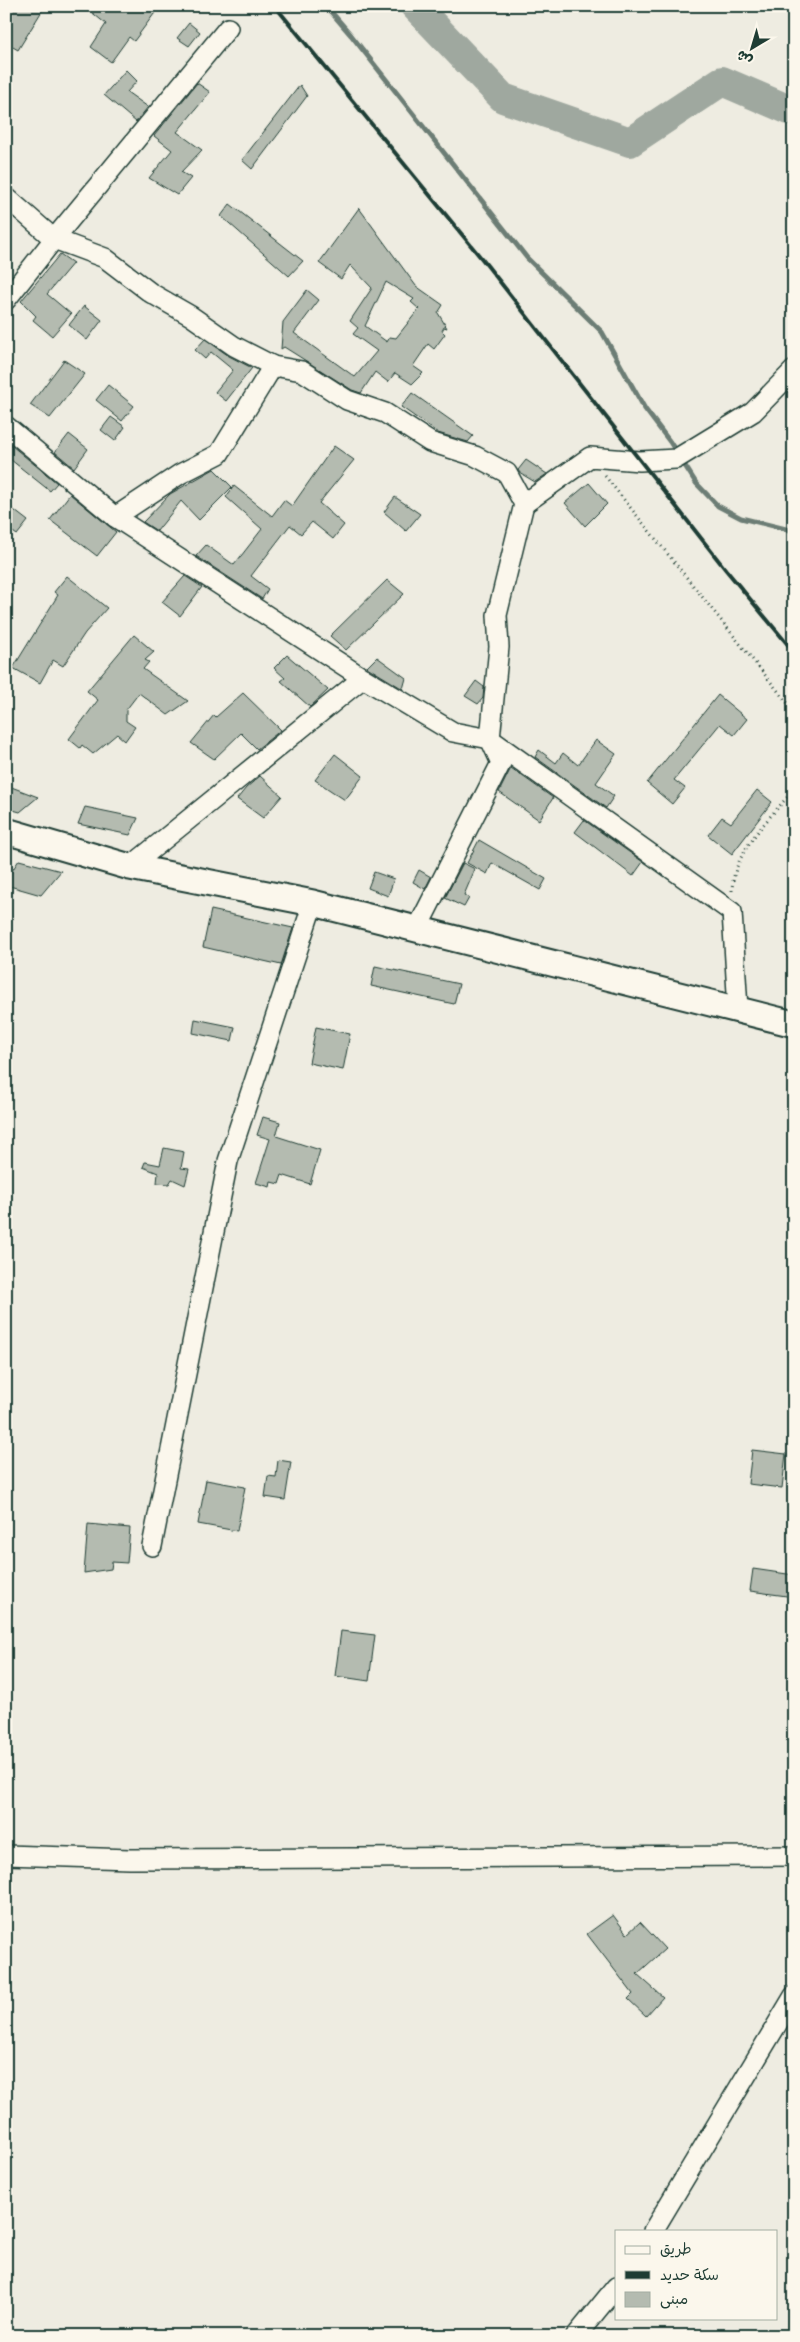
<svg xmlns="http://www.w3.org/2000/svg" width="800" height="2342" viewBox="0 0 800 2342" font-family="'Balsamiq Sans','Playpen Sans Arabic',sans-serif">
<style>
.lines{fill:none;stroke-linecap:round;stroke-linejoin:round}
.stream{stroke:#6c7d74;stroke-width:5}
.river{stroke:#9fa89f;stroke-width:30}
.building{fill:#b4bbb0;stroke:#1f3d34;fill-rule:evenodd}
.minor-casing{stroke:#1f3d34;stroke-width:22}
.major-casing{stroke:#1f3d34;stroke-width:29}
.path{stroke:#1f3d34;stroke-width:3;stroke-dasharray:1 4;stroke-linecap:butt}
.minor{stroke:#fbf7ec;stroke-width:19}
.major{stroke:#fbf7ec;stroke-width:25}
.rail{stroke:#1f3d34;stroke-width:4}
</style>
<rect width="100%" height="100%" fill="#eeece1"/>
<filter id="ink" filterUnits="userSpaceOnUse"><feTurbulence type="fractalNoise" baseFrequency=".02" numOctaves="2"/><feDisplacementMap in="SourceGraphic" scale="10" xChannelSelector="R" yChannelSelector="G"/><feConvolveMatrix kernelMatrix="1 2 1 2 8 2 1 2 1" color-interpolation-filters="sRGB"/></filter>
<g filter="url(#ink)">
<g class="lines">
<path class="stream" d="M326 6 351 35 527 258 602 332 645 409 670 442 696 483 718 506 741 518 794 531"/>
<path class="river" d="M415 6 503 98 630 142 722 81 794 112"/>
</g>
<g class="building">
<path d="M6 6H45L18 50 6 43Z"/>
<path d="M84 6H160L134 41 129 37 111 62 91 47 106 24Z"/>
<path d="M189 23 200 32 189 46 177 38Z"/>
<path d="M126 70 137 81 127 92 148 107 136 122 104 95Z"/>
<path d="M197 83 210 92 177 132 202 150 181 172 191 178 177 195 149 178 172 150 154 136Z"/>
<path d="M300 85 307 96 252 169 242 160Z"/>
<path d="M230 204 303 261 289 276 221 216Z"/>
<path d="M359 208 416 286 443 305 438 313 447 328 444 327 442 331 445 334 434 349 428 344 413 366 423 373 412 384 395 373 388 382 375 372 361 393 352 390 284 347 281 349 283 322 307 290 319 300 294 333 355 377 377 351 353 334 358 328 350 321 372 288 350 265 341 279 319 263ZM386 282 414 299 411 302 419 309 396 338 390 337 387 342 365 326Z"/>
<path d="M60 254 73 263 47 294 71 314 52 336 33 320 36 316 21 301Z"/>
<path d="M84 306 102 320 87 340 69 325Z"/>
<path d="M205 339 229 356 252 368 226 401 215 392 233 370 211 352 205 359 195 350Z"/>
<path d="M64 360 85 374 50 418 30 405Z"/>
<path d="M108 385 134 406 122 421 96 400Z"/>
<path d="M412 393 473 436 468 442 438 433 401 407Z"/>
<path d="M111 417 125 427 115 441 101 430Z"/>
<path d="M69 434 88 449 74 468 55 452Z"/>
<path d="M6 441 57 483 50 491 6 456Z"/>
<path d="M334 446 354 460 319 503 344 525 333 539 312 522 301 534 290 525 251 576 268 589 262 599 196 556 206 545 234 565 262 529 226 497 234 486 272 516 284 500 292 506Z"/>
<path d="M526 460 547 474 535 482 520 473 518 470Z"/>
<path d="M214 469 232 487 199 520 181 501 157 531 143 522 170 494Z"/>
<path d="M589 483 607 504 585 526 565 503Z"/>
<path d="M70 494 116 532 97 556 50 520Z"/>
<path d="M395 497 420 514 406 531 384 512Z"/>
<path d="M6 504 28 521 17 535 6 527Z"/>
<path d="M67 576 107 608 85 633 63 666 53 660 40 683 13 668 58 595 54 592Z"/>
<path d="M185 576 202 587 180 616 162 602Z"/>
<path d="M387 580 404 594 346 650 330 636Z"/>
<path d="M134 635 154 652 145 660 149 662 143 669 188 701 168 715 139 693 126 710V721L135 727 125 741 117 734 93 754 82 745 80 748 69 739 98 700 87 691Z"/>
<path d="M287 655 328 690 310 707 281 681 285 678 274 668Z"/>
<path d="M377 657 406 678 403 689 367 667Z"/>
<path d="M476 681 484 687 483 698 478 704 465 696Z"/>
<path d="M243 693 281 730 257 749 241 733 214 759 191 743 214 715 216 717Z"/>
<path d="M718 695 747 719 734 735 720 724 674 780 685 788 672 804 647 783Z"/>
<path d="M596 740 616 754 596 783 614 796 606 808 535 757 539 750 556 763 563 753 578 765Z"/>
<path d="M335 754 363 776 345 800 315 780Z"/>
<path d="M511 768 553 798 539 820 499 792Z"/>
<path d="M260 776 282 796 263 818 237 799 246 788Z"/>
<path d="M6 785 38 797 20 812 6 808Z"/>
<path d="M757 790 772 802 732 854 708 835 722 817 731 823Z"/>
<path d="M85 807 138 818 130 835 78 824Z"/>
<path d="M584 820 643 862 633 876 575 832Z"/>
<path d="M479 840 546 879 540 890 492 863 487 874 467 863Z"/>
<path d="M19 860 61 871 41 895 6 885V880Z"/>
<path d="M463 863 475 869 464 895 469 898 464 907 445 898Z"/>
<path d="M419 870 431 877 425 889 413 882Z"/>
<path d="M374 872 394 879 388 896 368 888Z"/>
<path d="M211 910 293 928 281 965 203 947Z"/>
<path d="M375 966 459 984 454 1004 371 986Z"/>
<path d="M195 1019 235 1027 232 1041 193 1033Z"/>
<path d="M316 1027 350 1034 343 1070 309 1063Z"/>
<path d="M263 1117 280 1122 276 1136 320 1150 310 1184 282 1175 279 1184 271 1182 270 1187 256 1183 270 1139 257 1135Z"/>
<path d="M164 1148 184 1152 181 1168 189 1169 185 1185 172 1179 169 1184 157 1183 158 1173 143 1167 145 1162 160 1165Z"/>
<path d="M752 1450 786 1454 782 1488 748 1484Z"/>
<path d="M278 1460 291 1462 285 1500 265 1497 268 1476 276 1477Z"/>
<path d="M206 1480 245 1487 237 1531 198 1524Z"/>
<path d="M88 1524 130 1528 127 1563 112 1562 111 1569 84 1573Z"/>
<path d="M753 1569 794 1575V1597L750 1591Z"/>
<path d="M341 1631 375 1635 369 1681 335 1676Z"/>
<path d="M613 1915 627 1934 640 1922 665 1949 637 1974 663 1997 646 2016 628 1999 633 1994 587 1934Z"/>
</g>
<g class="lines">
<g class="minor-casing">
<g id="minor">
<path d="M6 197 54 239 105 258 151 293 191 316 234 346 273 366 302 371 347 400 385 413 430 442 475 456 507 473 524 504 497 615 499 647 490 739 501 763 417 929"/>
<path d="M6 300 54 239 228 28"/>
<path d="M6 426 115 517 363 678 453 732 490 739 732 912 738 1009"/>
<path d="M524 504 590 457 640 461 676 459 753 412 794 370"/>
<path d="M115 517 180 474 219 454 273 366"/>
<path d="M130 867 363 678"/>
<path d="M152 1546 228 1161 313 903"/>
<path d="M6 1855 130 1859 794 1856"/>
<path d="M653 2231 794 1996"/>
<path d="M576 2336 616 2287"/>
</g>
</g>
<g class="major-casing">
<path id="major" d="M6 831 130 867 313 903 794 1024"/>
</g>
<g class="path">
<path d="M605 476 794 711"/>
<path d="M732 891C733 851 770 819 794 789"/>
</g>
<use href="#minor" class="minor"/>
<use href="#major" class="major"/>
<path class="rail" d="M275 6 482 259 726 570 794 652"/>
</g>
</g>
<rect width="800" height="2342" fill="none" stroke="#fbf7ec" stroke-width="25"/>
<rect x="12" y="12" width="775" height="2317" fill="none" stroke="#1f3d34" stroke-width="2" filter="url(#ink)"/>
<rect x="615" y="2230" width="162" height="90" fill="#fbf7ec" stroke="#a3ada2"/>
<rect x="625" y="2246" width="25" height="8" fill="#fbf7ec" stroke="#a3ada2"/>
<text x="660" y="2254" font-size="15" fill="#1f3d34">طريق</text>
<rect x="625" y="2271" width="25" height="8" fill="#1f3d34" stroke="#a3ada2"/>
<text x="660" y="2280" font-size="15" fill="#1f3d34">سكة حديد</text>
<rect x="625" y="2292" width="25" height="15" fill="#b4bbb0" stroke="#a3ada2"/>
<text x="660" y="2304" font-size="15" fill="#1f3d34">مبنى</text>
<g transform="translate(752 48) rotate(218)" stroke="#fbf7ec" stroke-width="4" paint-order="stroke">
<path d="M0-4L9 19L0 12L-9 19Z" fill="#1f3d34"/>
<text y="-8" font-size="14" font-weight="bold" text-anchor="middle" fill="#1f3d34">ش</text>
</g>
</svg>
